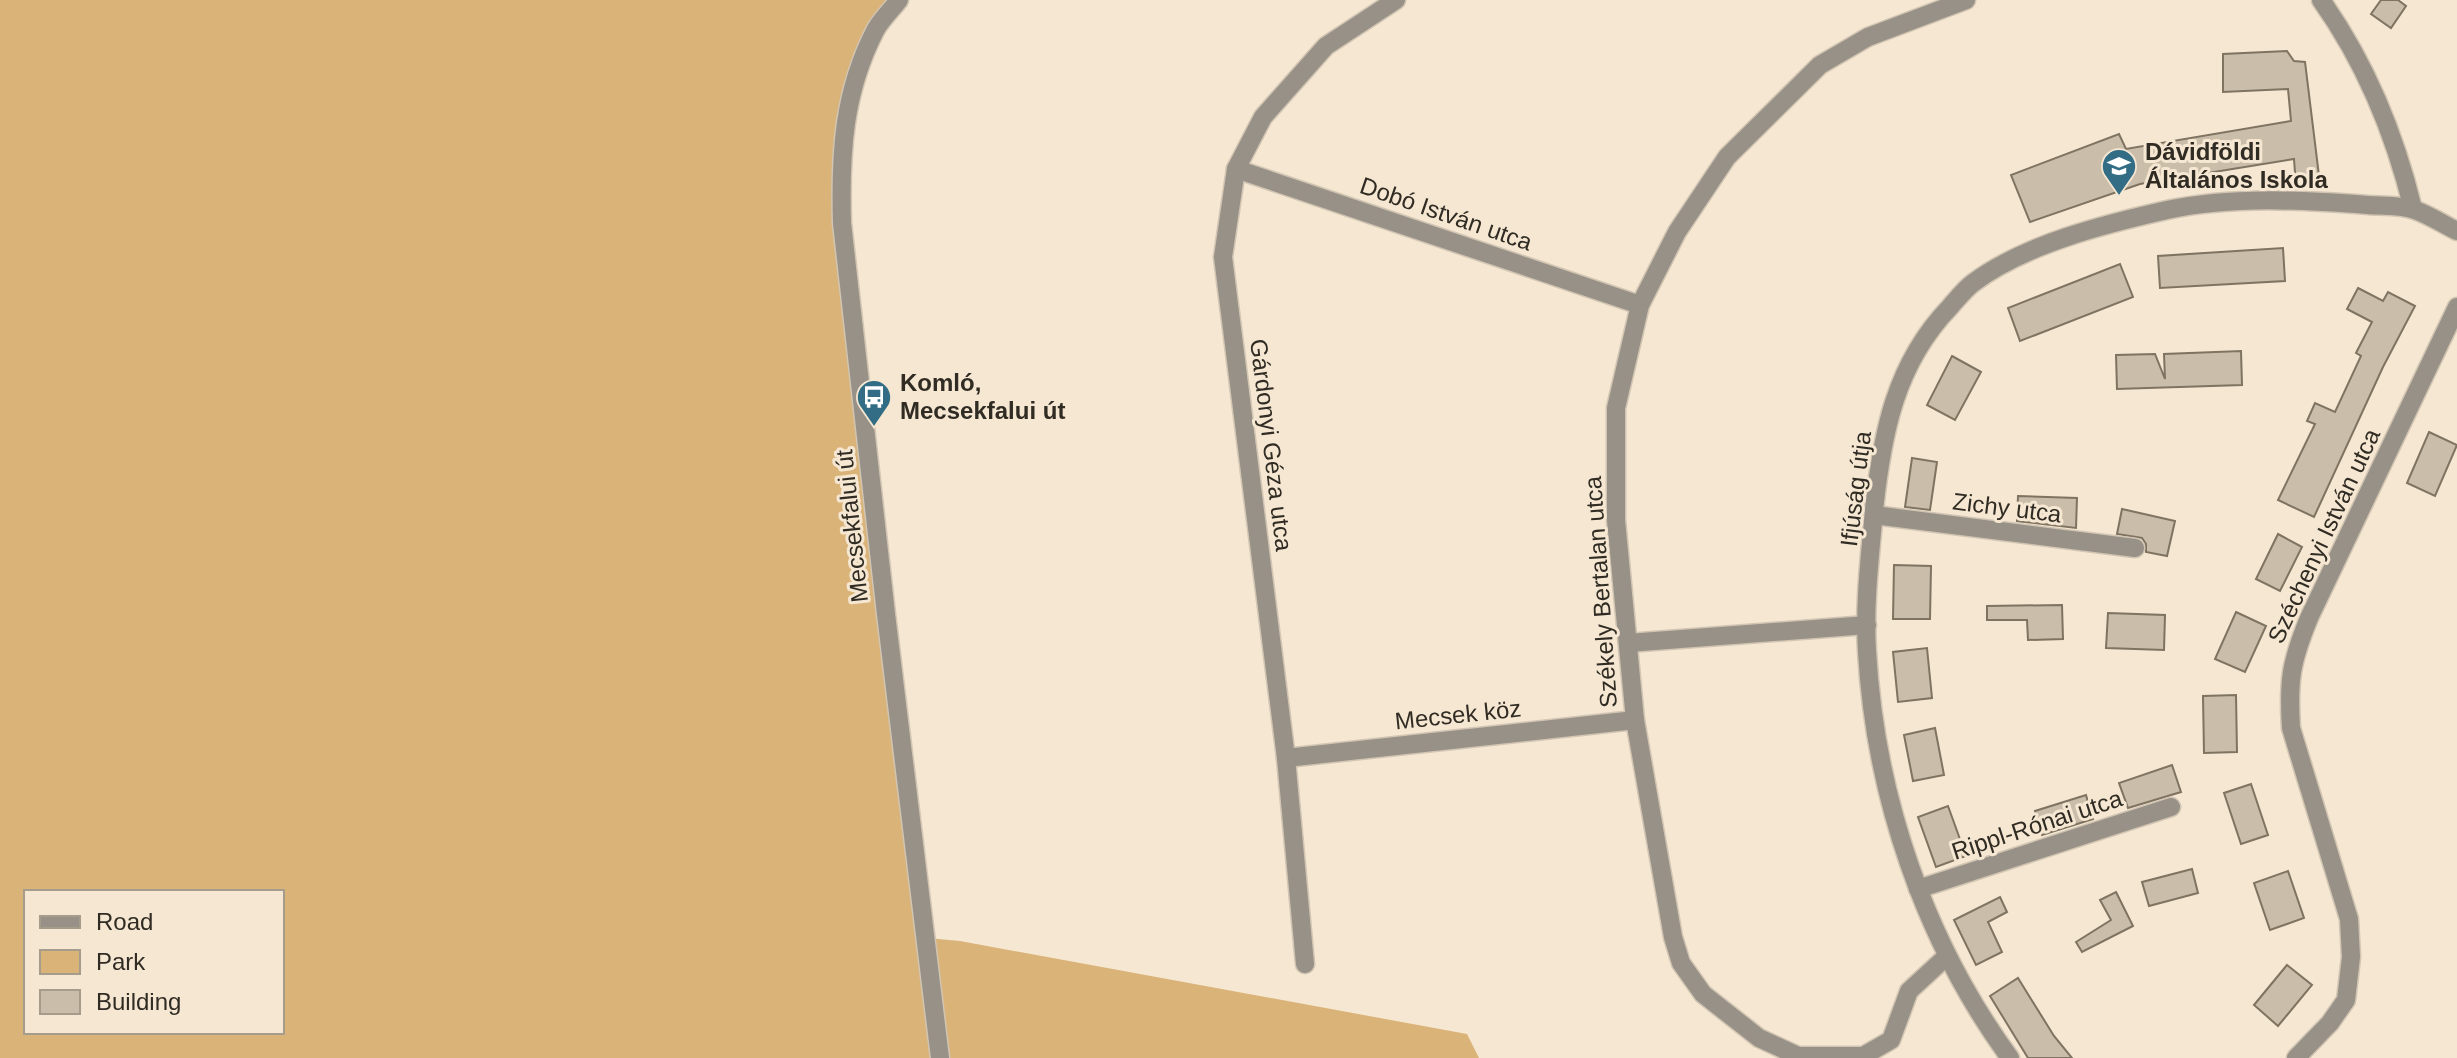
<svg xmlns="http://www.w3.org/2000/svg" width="2457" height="1058" viewBox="0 0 2457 1058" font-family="Helvetica,sans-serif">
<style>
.green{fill:#dab378;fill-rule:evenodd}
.building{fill:#cabda9;stroke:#7f7361;stroke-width:2}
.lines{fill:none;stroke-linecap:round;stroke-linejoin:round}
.minor-casing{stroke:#d2c5b2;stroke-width:21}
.minor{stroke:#979188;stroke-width:18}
.labels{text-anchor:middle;stroke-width:6;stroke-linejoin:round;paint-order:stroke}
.poi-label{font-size:24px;font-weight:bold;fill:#302b23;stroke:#f5e7d2;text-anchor:start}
.street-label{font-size:24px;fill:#302b23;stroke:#f5e7d2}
</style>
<rect width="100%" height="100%" fill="#f5e7d2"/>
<path class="green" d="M0 0H899L877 27 840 162 927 938 960 941 1467 1034 1479 1058H0ZM26 892H282V1032H26Z"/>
<g class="building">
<path d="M2381 0H2398L2406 6 2391 28 2371 14Z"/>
<path d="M2287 51 2294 61 2305 62 2320 184 2296 187 2294 159 2140 184 2030 222 2011 175 2119 134 2126 149 2291 121 2288 89 2223 92V54Z"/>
<path d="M2283 248 2285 281 2160 288 2158 256Z"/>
<path d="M2120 264 2133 297 2020 341 2008 308Z"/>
<path d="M2358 288 2383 301 2388 292 2415 306 2383 367 2314 517 2278 500 2315 424 2307 421 2315 403 2335 412 2361 356 2356 353 2372 322 2347 309Z"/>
<path d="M2241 351 2242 385 2117 389 2116 355 2155 354 2165 379 2164 354Z"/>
<path d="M1952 356 1981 372 1955 420 1927 405Z"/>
<path d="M2429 432 2457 445 2435 496 2407 483Z"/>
<path d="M1912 458 1937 462 1930 510 1905 507Z"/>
<path d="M2018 496 2077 498 2076 528 2017 521Z"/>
<path d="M2122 509 2175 521 2167 556 2146 552V544L2142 538 2117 534Z"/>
<path d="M2278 534 2302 547 2280 591 2256 579Z"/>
<path d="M1894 565 1931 566 1930 619H1893Z"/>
<path d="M2062 605 2063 639 2028 640 2027 620H1987V606Z"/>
<path d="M2236 612 2266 626 2245 672 2215 659Z"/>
<path d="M2108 613 2165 615 2164 650 2106 648Z"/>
<path d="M1927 648 1932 698 1898 702 1893 652Z"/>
<path d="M2236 695 2237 752 2204 753 2203 696Z"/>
<path d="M1935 728 1944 775 1913 781 1904 735Z"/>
<path d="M2172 765 2181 792 2128 808 2119 783Z"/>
<path d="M2251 784 2268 835 2241 844 2224 793Z"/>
<path d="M2086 795 2093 819 2042 835 2035 811Z"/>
<path d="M1948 806 1966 856 1936 867 1918 817Z"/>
<path d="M2192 869 2198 893 2149 906 2142 882Z"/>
<path d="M2288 871 2304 918 2270 930 2254 883Z"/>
<path d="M2116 892 2133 926 2082 952 2076 942 2111 920 2100 900Z"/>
<path d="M2000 897 2007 912 1988 922 2002 952 1976 965 1954 920Z"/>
<path d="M2287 965 2312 985 2278 1026 2254 1005Z"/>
<path d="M2018 978 2054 1036 2072 1058H2028L1990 996Z"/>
</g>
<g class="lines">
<g class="minor-casing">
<g id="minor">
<path d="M899 0C892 9 882 19 876 29 843 92 840 154 842 223L886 614 940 1058"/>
<path d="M2321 0C2365 62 2395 135 2413 209"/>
<path d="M1236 169 1640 305"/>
<path d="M1874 515 2135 548"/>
<path d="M1628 643 1867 625"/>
<path d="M1286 758 1635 720"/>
<path d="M1918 889 2171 807"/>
<path d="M1947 956 1909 991 1891 1040 1863 1056H1798L1759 1038 1703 994 1681 963 1673 937 1635 720 1616 520V408L1640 305 1677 232 1727 157 1820 65 1868 37 1966 0"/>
<path d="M1305 964 1286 758 1223 257 1236 169 1263 117 1326 46 1396 0"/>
<path d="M2010 1058C1925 942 1875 796 1867 651 1864 605 1870 557 1874 510 1882 434 1895 364 1950 307 1957 299 1965 289 1973 283 2025 244 2105 224 2167 210 2233 196 2301 200 2368 205 2383 206 2401 205 2415 210 2429 215 2443 224 2457 231"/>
<path d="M2296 1058 2330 1023 2346 1000 2351 957 2349 919 2291 728C2288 680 2291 662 2309 618L2457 307"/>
</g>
</g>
<use href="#minor" class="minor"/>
</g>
<defs>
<g id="school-pin" transform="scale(1.8)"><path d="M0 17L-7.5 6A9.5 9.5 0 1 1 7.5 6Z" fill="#326d85" stroke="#f5e7d2"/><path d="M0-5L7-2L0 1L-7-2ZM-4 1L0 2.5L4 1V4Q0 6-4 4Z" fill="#fff"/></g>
<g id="bus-pin" transform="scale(1.8)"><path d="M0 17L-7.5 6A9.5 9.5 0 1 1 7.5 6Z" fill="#326d85" stroke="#f5e7d2"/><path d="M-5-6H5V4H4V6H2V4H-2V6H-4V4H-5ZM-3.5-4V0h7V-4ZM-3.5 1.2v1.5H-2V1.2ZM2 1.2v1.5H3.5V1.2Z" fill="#fff"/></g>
</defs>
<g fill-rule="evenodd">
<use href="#school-pin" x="2119" y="166"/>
<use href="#bus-pin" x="874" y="397"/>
</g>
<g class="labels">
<g class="poi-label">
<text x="2145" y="160">Dávidföldi<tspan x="2145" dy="28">Általános Iskola</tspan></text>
<text x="900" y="391">Komló,<tspan x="900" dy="28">Mecsekfalui út</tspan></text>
</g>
<g class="street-label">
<text transform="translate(1446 214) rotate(19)" y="8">Dobó István utca</text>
<text transform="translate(1271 445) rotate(83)" y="8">Gárdonyi Géza utca</text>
<text transform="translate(1856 489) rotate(-83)" y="8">Ifjúság útja</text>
<text transform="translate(2007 508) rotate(7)" y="8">Zichy utca</text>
<text transform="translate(852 526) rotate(-96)" y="8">Mecsekfalui út</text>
<text transform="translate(2324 536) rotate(-65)" y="8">Széchenyi István utca</text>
<text transform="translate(1601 592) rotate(-94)" y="8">Székely Bertalan utca</text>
<text transform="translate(1458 715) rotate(-6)" y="8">Mecsek köz</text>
<text transform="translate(2037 825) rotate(-18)" y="8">Rippl-Rónai utca</text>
</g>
</g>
<rect x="24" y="890" width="260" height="144" fill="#f5e7d2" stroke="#a69c8c" stroke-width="2"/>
<rect x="40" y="916" width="40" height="12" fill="#979188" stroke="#a69c8c" stroke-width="2"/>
<text x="96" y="930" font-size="24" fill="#302b23">Road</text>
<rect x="40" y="950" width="40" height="24" fill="#dab378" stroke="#a69c8c" stroke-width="2"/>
<text x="96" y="970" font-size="24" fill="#302b23">Park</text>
<rect x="40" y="990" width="40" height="24" fill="#cabda9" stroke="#a69c8c" stroke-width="2"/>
<text x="96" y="1010" font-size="24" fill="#302b23">Building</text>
</svg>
